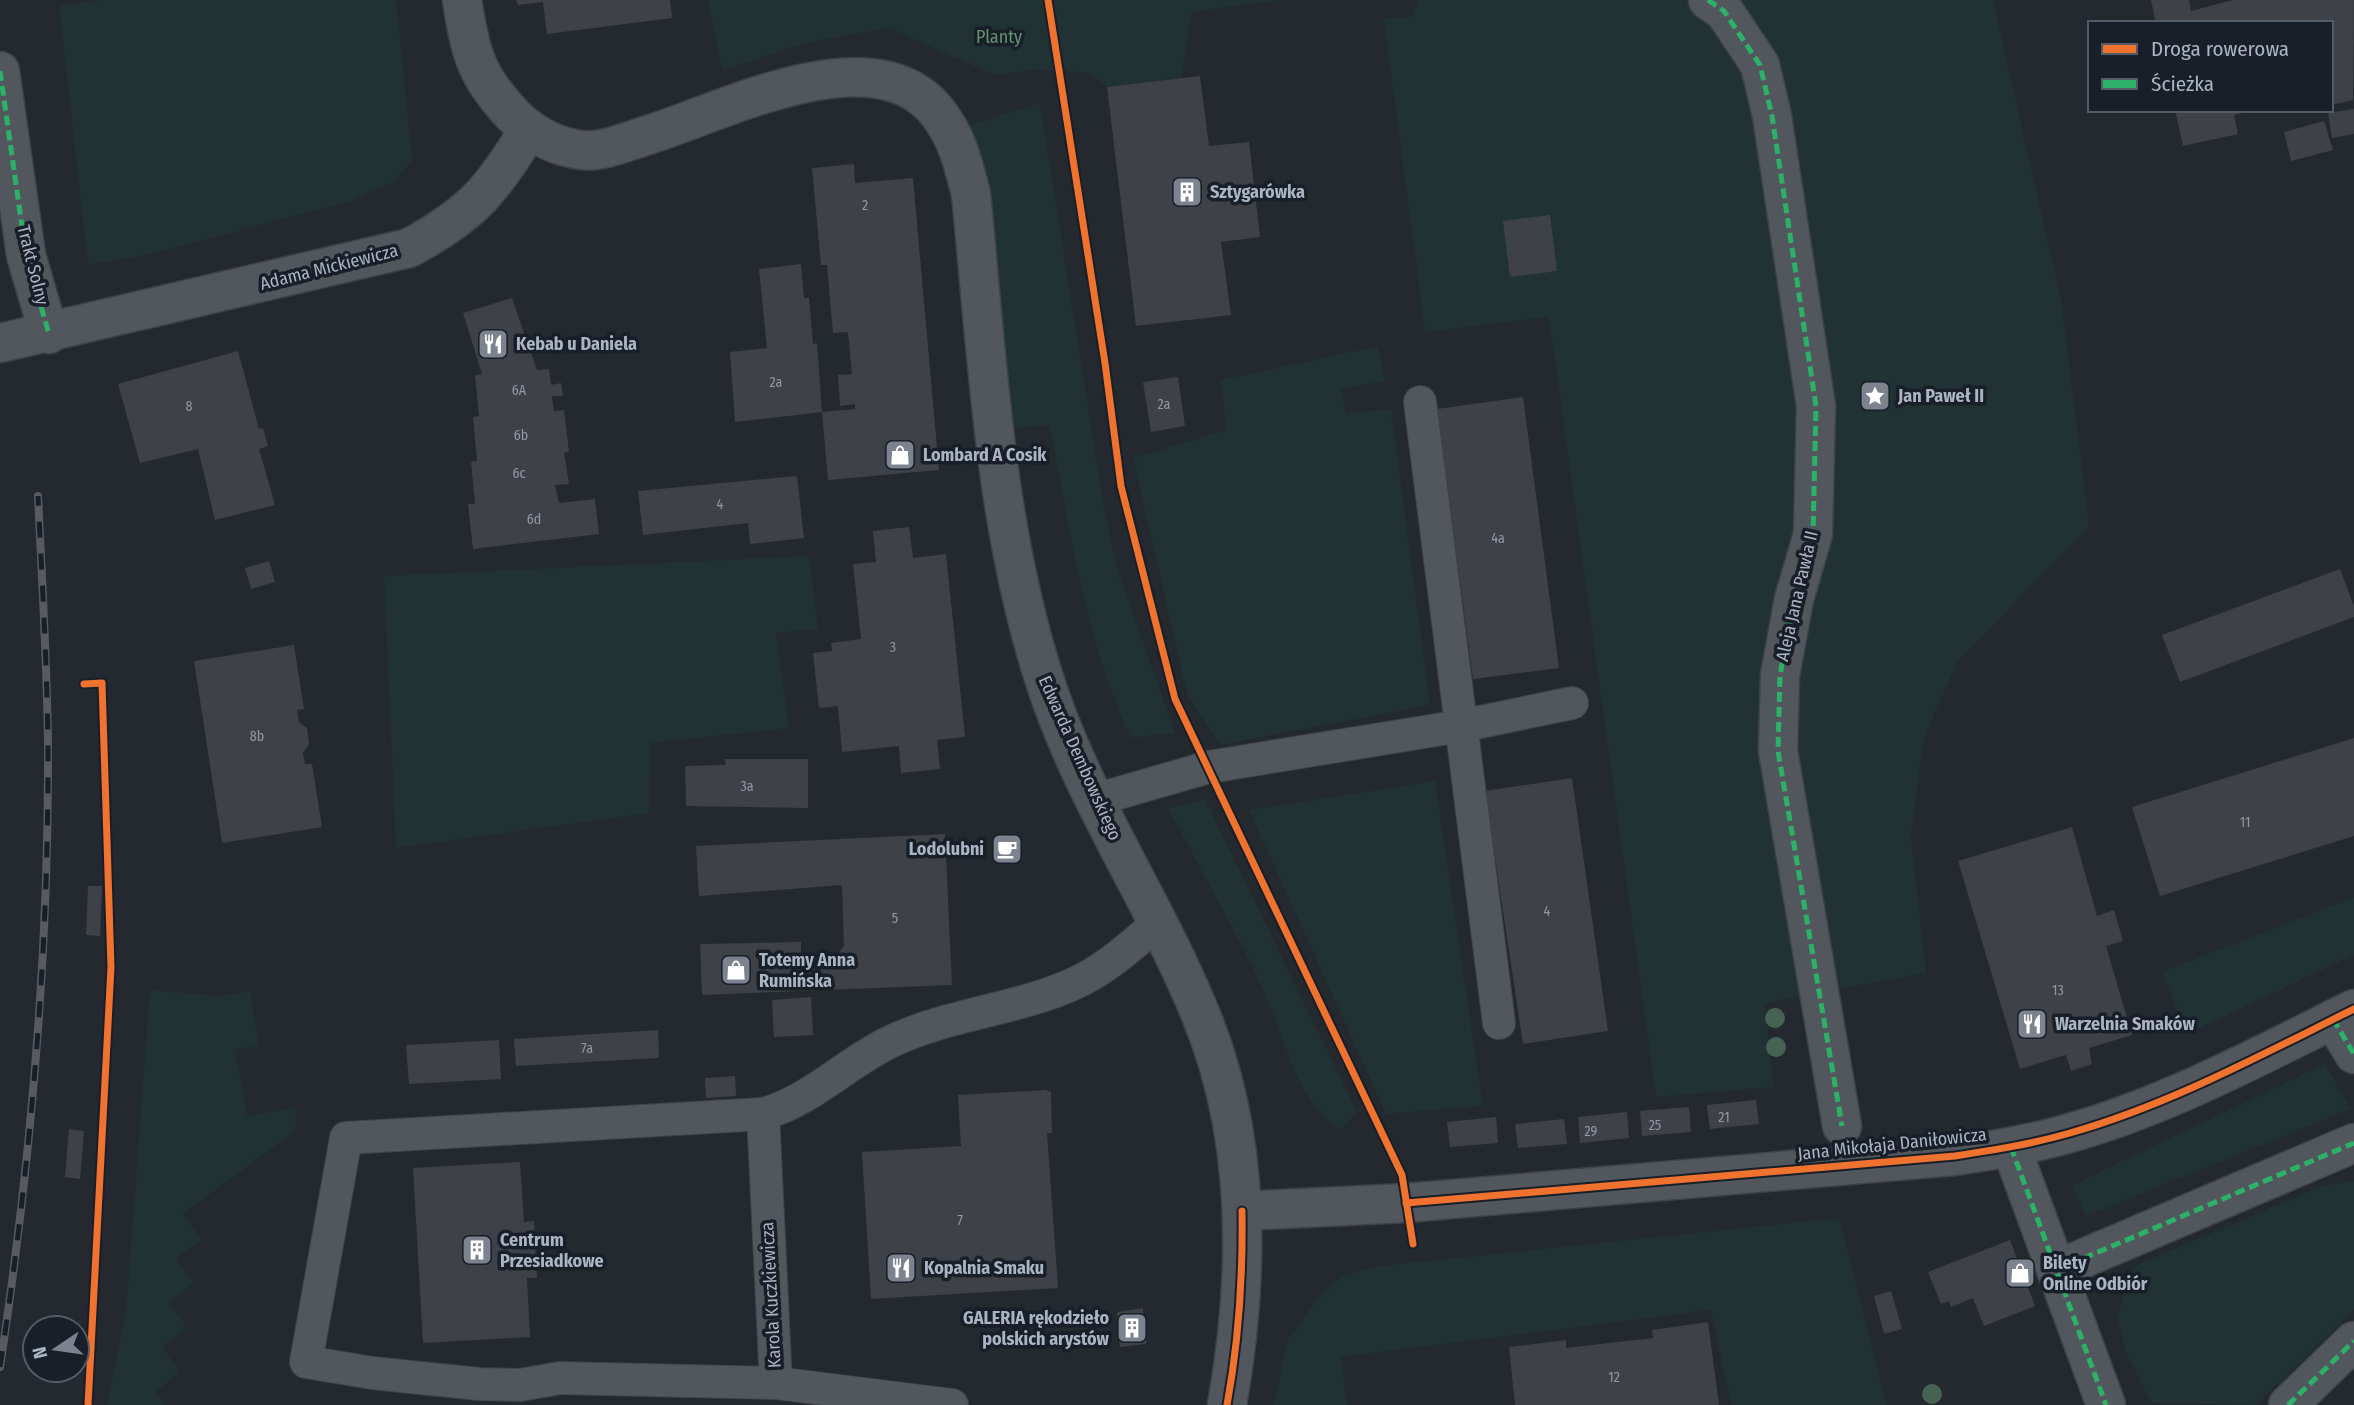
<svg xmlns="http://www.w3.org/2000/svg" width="2354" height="1405" viewBox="0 0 2354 1405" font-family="'Fira Sans Condensed',sans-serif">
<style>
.green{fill:#213234}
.building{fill:#3e4248}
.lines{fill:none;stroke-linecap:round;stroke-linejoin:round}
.service-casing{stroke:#3f4349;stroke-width:34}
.pedestrian-casing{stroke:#3f4349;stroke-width:41}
.minor-casing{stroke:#3f4349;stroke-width:41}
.tertiary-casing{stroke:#3f4349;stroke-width:41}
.service{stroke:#52575e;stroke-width:32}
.pedestrian{stroke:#52575e;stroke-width:38}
.minor{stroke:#52575e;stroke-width:38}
.tertiary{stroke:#52575e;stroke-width:38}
.rail-casing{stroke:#575a61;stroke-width:8}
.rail{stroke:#181f29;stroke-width:5;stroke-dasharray:16;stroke-linecap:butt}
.quiet{stroke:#2db169;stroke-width:5;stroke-dasharray:10 5;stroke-linecap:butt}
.cycleway-casing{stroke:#181f29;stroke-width:11}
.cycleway{stroke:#ef722f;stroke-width:7}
.tree{fill:#476253}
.labels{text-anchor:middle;stroke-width:7;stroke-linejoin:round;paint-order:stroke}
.number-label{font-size:14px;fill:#9098a4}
.park-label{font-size:18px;fill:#649270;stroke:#181f29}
.poi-label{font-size:18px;font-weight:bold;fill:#abb4c2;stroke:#181f29;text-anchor:start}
.street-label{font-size:18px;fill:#abb4c2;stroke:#181f29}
</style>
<rect width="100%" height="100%" fill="#24282f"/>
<g class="green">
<path d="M98 0H396L412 160 394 182 348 202 146 255 88 265 59 5Z"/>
<path d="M708 0H1281L1191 12 1182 78 1107 87 1089 73 1038 69 994 75 889 28 805 43 722 71Z"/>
<path d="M1418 0H1993L2062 304 2089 527 1958 661 1924 737 1911 836 1926 973 1764 1003 1774 1087 1656 1097 1549 317 1425 332 1384 19 1413 16Z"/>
<path d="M1040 103 1104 508 1118 571 1175 733 1131 738C1086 641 1069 530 1050 425L1014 428 970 125Z"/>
<path d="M1378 346 1385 381 1341 389 1346 413 1391 409 1430 705 1220 745 1187 694 1133 458 1226 430 1221 380Z"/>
<path d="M809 556 818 629 776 633 789 728 650 743 649 813 396 848 384 576Z"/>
<path d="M1435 781 1483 1106 1386 1114 1249 810Z"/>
<path d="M1205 799 1357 1112 1341 1130C1294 1099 1286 1039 1264 992 1235 929 1200 869 1168 808Z"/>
<path d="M2354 897V955L2187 1034 2162 972Z"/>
<path d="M150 990 220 996 250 991 259 1046 235 1050 247 1116 295 1108 297 1121 292 1133 183 1214 202 1240 176 1258 194 1283 169 1302 187 1328 162 1347 180 1372 155 1392 164 1405H107L126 1313Z"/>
<path d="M2325 1064 2351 1109 2086 1216 2072 1185Z"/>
<path d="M2354 1181V1310L2256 1405 2151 1403 2126 1352 2117 1317 2134 1266 2323 1186Z"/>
<path d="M1839 1218 1887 1405H1731L1711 1310 1341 1357 1347 1405H1274L1287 1341 1317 1299 1340 1277 1379 1266Z"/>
</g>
<g class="building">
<path d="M516 0H670L672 18 547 34 543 2 518 5Z"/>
<path d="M2151 0H2189L2191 11 2233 0H2354L2353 100 2331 105V23H2156Z"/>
<path d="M1200 76 1209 146 1249 142 1260 237 1221 242 1231 315 1136 326 1107 87Z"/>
<path d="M2354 109V134L2332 138 2328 113Z"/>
<path d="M2175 110H2250V111L2234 115 2238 134 2183 146Z"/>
<path d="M2324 121 2333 150 2291 161 2284 132Z"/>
<path d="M854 164 855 183 913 178 939 470 828 480 822 412 735 422 730 352 767 348 759 269 801 264 804 298H809L813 344 817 343 822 412 855 409V404L840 406 838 375 852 374 848 332 833 333 827 265H821L812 168Z"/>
<path d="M1550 215 1557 271 1510 277 1503 221Z"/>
<path d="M512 298 537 370 549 369 551 385 561 383 563 396H552L554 411 564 410 569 452H564L569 484 555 485 559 503 595 499 599 534 473 549 468 504H475L471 462 477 461 473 417 479 416 475 375 482 374 463 313Z"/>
<path d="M238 351 259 429 263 428 268 446 259 449 275 505 215 520 198 449 140 463 118 384Z"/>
<path d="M1178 377 1185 426 1151 432 1143 382Z"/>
<path d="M1523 397 1559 668 1473 679 1437 409Z"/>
<path d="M797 476 804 538 750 544 748 523 643 535 638 491Z"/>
<path d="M909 527 913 558 946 554 965 737 937 740 940 769 901 773 899 746 842 752 838 706 819 708 813 653 832 651 831 643 861 639 853 564 876 562 873 531Z"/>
<path d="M269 561 275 582 251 589 245 568Z"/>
<path d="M2340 569 2354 606V617L2180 682 2162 635Z"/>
<path d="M294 645 304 709 297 710 299 722 307 728 309 744 303 753 305 764H312L322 827 222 843 194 661Z"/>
<path d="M2354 738V836L2160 896 2132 807Z"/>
<path d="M725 759H808V808L686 806 685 766 726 765Z"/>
<path d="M1572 778 1608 1031 1523 1044 1485 791Z"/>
<path d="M2072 827 2097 916 2114 910 2123 941 2106 946 2132 1035 2089 1048 2092 1064 2071 1071 2066 1055 2020 1069 1958 861Z"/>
<path d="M945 834 952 985 702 995 700 944 801 942V958L836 957 844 946 842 885 699 896 696 846Z"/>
<path d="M88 886H102L100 936 86 935Z"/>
<path d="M811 997 813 1035 774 1037 772 1000Z"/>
<path d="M658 1030 659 1058 516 1066 514 1039Z"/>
<path d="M499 1040 501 1079 409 1084 406 1045Z"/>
<path d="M735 1076 736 1096 706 1098 705 1078Z"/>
<path d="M1045 1090 1051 1092 1052 1133H1047L1058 1288 871 1299 862 1152 961 1146 958 1095Z"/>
<path d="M1756 1100 1759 1124 1710 1129 1707 1105Z"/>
<path d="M1689 1107 1691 1132 1642 1136 1640 1111Z"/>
<path d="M1627 1112 1629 1138 1580 1143 1578 1117Z"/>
<path d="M1496 1117 1498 1143 1450 1147 1447 1122Z"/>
<path d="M1564 1119 1567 1144 1518 1148 1515 1124Z"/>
<path d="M69 1129 84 1131 80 1179 65 1177Z"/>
<path d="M520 1162 524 1222 534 1221 537 1278H527L530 1337 423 1343 413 1168Z"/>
<path d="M2010 1240 2035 1306 1984 1326 1973 1298 1951 1307 1949 1301 1941 1304 1928 1272Z"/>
<path d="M1891 1291 1902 1329 1884 1334 1874 1296Z"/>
<path d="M1143 1308 1146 1344 1120 1347 1117 1312Z"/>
<path d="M48 1319 62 1321 61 1328H46Z"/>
<path d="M1708 1322 1719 1405H1515L1509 1347 1566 1340V1348L1653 1338 1652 1330Z"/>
</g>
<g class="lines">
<g class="service-casing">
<g id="service">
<path d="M1420 402 1499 1023"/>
<path d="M1095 800 1209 767 1461 726 1572 703"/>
<path d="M763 1114 776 1383"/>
<path d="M952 1405 776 1383 560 1378 520 1385 479 1384 372 1373 306 1362 346 1138 763 1114C811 1101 847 1062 892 1041 949 1014 1014 1010 1071 985 1104 971 1131 946 1158 923"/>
</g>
</g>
<g class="pedestrian-casing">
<g id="pedestrian">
<path d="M1708 0 1724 11 1760 65 1772 116 1816 406 1813 534 1794 599 1780 675 1778 751 1842 1126"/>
<path d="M0 71 26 255 49 334"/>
<path d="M2333 1019 2354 1054"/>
<path d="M2011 1147 2106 1405"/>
<path d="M2056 1270 2354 1143"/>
<path d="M2288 1405 2354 1341"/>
</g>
</g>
<g class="minor-casing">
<path id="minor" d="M0 343 409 248C471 215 492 190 528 131"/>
</g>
<g class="tertiary-casing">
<g id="tertiary">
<path d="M462 0C470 51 475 75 512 114 531 134 553 146 581 150 601 153 628 141 648 135 726 111 883 27 943 120 959 143 964 168 971 194 987 354 994 520 1043 675 1080 794 1153 898 1200 1013 1252 1137 1250 1275 1227 1405"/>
<path d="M1242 1211 1406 1203 1955 1156C1994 1150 2032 1144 2070 1133 2169 1105 2263 1054 2354 1009"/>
</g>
</g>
<use href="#service" class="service"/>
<use href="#pedestrian" class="pedestrian"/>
<use href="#minor" class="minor"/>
<use href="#tertiary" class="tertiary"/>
<g class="rail-casing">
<path id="rail" d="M0 1367C31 1161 49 953 48 745 47 662 42 579 38 496"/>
</g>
<use href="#rail" class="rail"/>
<g class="quiet">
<path d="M1708 0 1724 11 1760 65 1772 116 1816 406 1813 534 1794 599 1780 675 1778 751 1842 1126"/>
<path d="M0 71 26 255 49 334"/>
<path d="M2333 1019 2354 1054"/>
<path d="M2011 1147 2106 1405"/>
<path d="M2056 1270 2354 1143"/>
<path d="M2288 1405 2354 1341"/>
</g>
<g class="cycleway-casing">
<g id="cycleway">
<path d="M1048 0 1105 363 1121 486 1175 699 1402 1175 1413 1244"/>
<path d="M84 684 102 683 111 967 88 1405"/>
<path d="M1406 1203 1955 1156C1994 1150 2032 1144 2070 1133 2169 1105 2263 1054 2354 1009"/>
<path d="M1227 1405C1239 1340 1243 1277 1242 1211"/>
</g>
</g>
<use href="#cycleway" class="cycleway"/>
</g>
<g class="tree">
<circle cx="1775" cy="1018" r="10"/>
<circle cx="1776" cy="1047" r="10"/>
<circle cx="1932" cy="1394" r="10"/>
</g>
<defs>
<g id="building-square" transform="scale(1.575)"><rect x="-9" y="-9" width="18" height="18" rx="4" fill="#7c838f" stroke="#181f29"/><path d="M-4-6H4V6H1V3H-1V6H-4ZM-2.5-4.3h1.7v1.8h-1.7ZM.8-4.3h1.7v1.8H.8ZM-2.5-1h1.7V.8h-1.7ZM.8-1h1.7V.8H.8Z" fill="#fff"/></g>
<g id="restaurant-square" transform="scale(1.575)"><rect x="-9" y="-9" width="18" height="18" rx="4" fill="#7c838f" stroke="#181f29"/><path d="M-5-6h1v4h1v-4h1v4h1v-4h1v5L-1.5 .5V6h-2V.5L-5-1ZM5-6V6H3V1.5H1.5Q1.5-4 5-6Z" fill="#fff"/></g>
<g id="sight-square" transform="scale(1.575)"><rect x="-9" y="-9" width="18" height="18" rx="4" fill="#7c838f" stroke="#181f29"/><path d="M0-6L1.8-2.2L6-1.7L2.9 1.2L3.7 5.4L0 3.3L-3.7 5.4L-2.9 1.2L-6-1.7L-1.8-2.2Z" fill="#fff"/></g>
<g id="shop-square" transform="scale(1.575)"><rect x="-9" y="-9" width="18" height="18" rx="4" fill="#7c838f" stroke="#181f29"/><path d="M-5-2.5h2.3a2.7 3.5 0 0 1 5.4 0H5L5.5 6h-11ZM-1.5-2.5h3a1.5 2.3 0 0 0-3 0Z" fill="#fff"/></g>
<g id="cafe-square" transform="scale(1.575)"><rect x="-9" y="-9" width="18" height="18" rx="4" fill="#7c838f" stroke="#181f29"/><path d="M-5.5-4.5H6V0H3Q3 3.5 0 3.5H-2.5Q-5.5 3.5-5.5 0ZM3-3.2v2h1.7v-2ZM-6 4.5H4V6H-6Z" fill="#fff"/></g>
</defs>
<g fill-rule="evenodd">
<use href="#building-square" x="1187" y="192"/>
<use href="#restaurant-square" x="493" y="344"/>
<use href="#sight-square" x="1875" y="396"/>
<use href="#shop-square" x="900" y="455"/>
<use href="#cafe-square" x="1007" y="849"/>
<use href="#shop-square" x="736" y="970"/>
<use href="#restaurant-square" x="2032" y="1024"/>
<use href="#building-square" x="477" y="1250"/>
<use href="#restaurant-square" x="901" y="1268"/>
<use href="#shop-square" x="2020" y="1273"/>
<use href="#building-square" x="1132" y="1328"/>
</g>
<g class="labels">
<g class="number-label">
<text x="865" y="210">2</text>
<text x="776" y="387">2a</text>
<text x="519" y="395">6A</text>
<text x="1164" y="409">2a</text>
<text x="189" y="411">8</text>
<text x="521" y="440">6b</text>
<text x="519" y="478">6c</text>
<text x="720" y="509">4</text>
<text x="534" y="524">6d</text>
<text x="1498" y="543">4a</text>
<text x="893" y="652">3</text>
<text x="257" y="741">8b</text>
<text x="747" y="791">3a</text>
<text x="2245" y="827">11</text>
<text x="1547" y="916">4</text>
<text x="895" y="923">5</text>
<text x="2058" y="995">13</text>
<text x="587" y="1053">7a</text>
<text x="1724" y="1122">21</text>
<text x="1655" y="1130">25</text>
<text x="1591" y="1136">29</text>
<text x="960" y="1225">7</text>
<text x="1614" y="1382">12</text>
</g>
<g class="park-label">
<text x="999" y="43">Planty</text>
</g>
<g class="poi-label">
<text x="1210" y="198">Sztygarówka</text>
<text x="516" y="350">Kebab u Daniela</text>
<text x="1898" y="402">Jan Paweł II</text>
<text x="923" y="461">Lombard A Cosik</text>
<text x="984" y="855" text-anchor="end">Lodolubni</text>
<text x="759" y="966">Totemy Anna<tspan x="759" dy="21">Rumińska</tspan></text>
<text x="2055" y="1030">Warzelnia Smaków</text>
<text x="500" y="1246">Centrum<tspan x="500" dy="21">Przesiadkowe</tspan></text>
<text x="2043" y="1269">Bilety<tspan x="2043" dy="21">Online Odbiór</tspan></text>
<text x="924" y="1274">Kopalnia Smaku</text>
<text x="1109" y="1324" text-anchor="end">GALERIA rękodzieło<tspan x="1109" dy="21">polskich arystów</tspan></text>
</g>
<g class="street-label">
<text transform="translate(33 265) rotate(76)" y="6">Trakt Solny</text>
<text transform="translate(329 267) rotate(-14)" y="6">Adama Mickiewicza</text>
<text transform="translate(1797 596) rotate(-77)" y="6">Aleja Jana Pawła II</text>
<text transform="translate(1080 758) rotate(66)" y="6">Edwarda Dembowskiego</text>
<text transform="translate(1892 1144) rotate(-6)" y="6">Jana Mikołaja Daniłowicza</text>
<text transform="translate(771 1295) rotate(-93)" y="6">Karola Kuczkiewicza</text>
</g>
</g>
<rect x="2088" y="21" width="245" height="91" fill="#181f29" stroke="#535b66" stroke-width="2"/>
<rect x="2102" y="44" width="35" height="10" fill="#ef722f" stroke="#535b66" stroke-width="2"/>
<text x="2151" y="56" font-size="21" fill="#abb4c2">Droga rowerowa</text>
<rect x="2102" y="79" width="35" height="10" fill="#2db169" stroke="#535b66" stroke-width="2"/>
<text x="2151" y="91" font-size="21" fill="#abb4c2">Ścieżka</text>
<g transform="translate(56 1349) rotate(257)"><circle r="33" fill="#181f29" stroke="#535b66" stroke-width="2"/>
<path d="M0-5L12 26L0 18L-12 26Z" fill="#7c838f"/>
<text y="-10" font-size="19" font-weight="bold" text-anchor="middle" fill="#abb4c2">N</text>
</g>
</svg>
